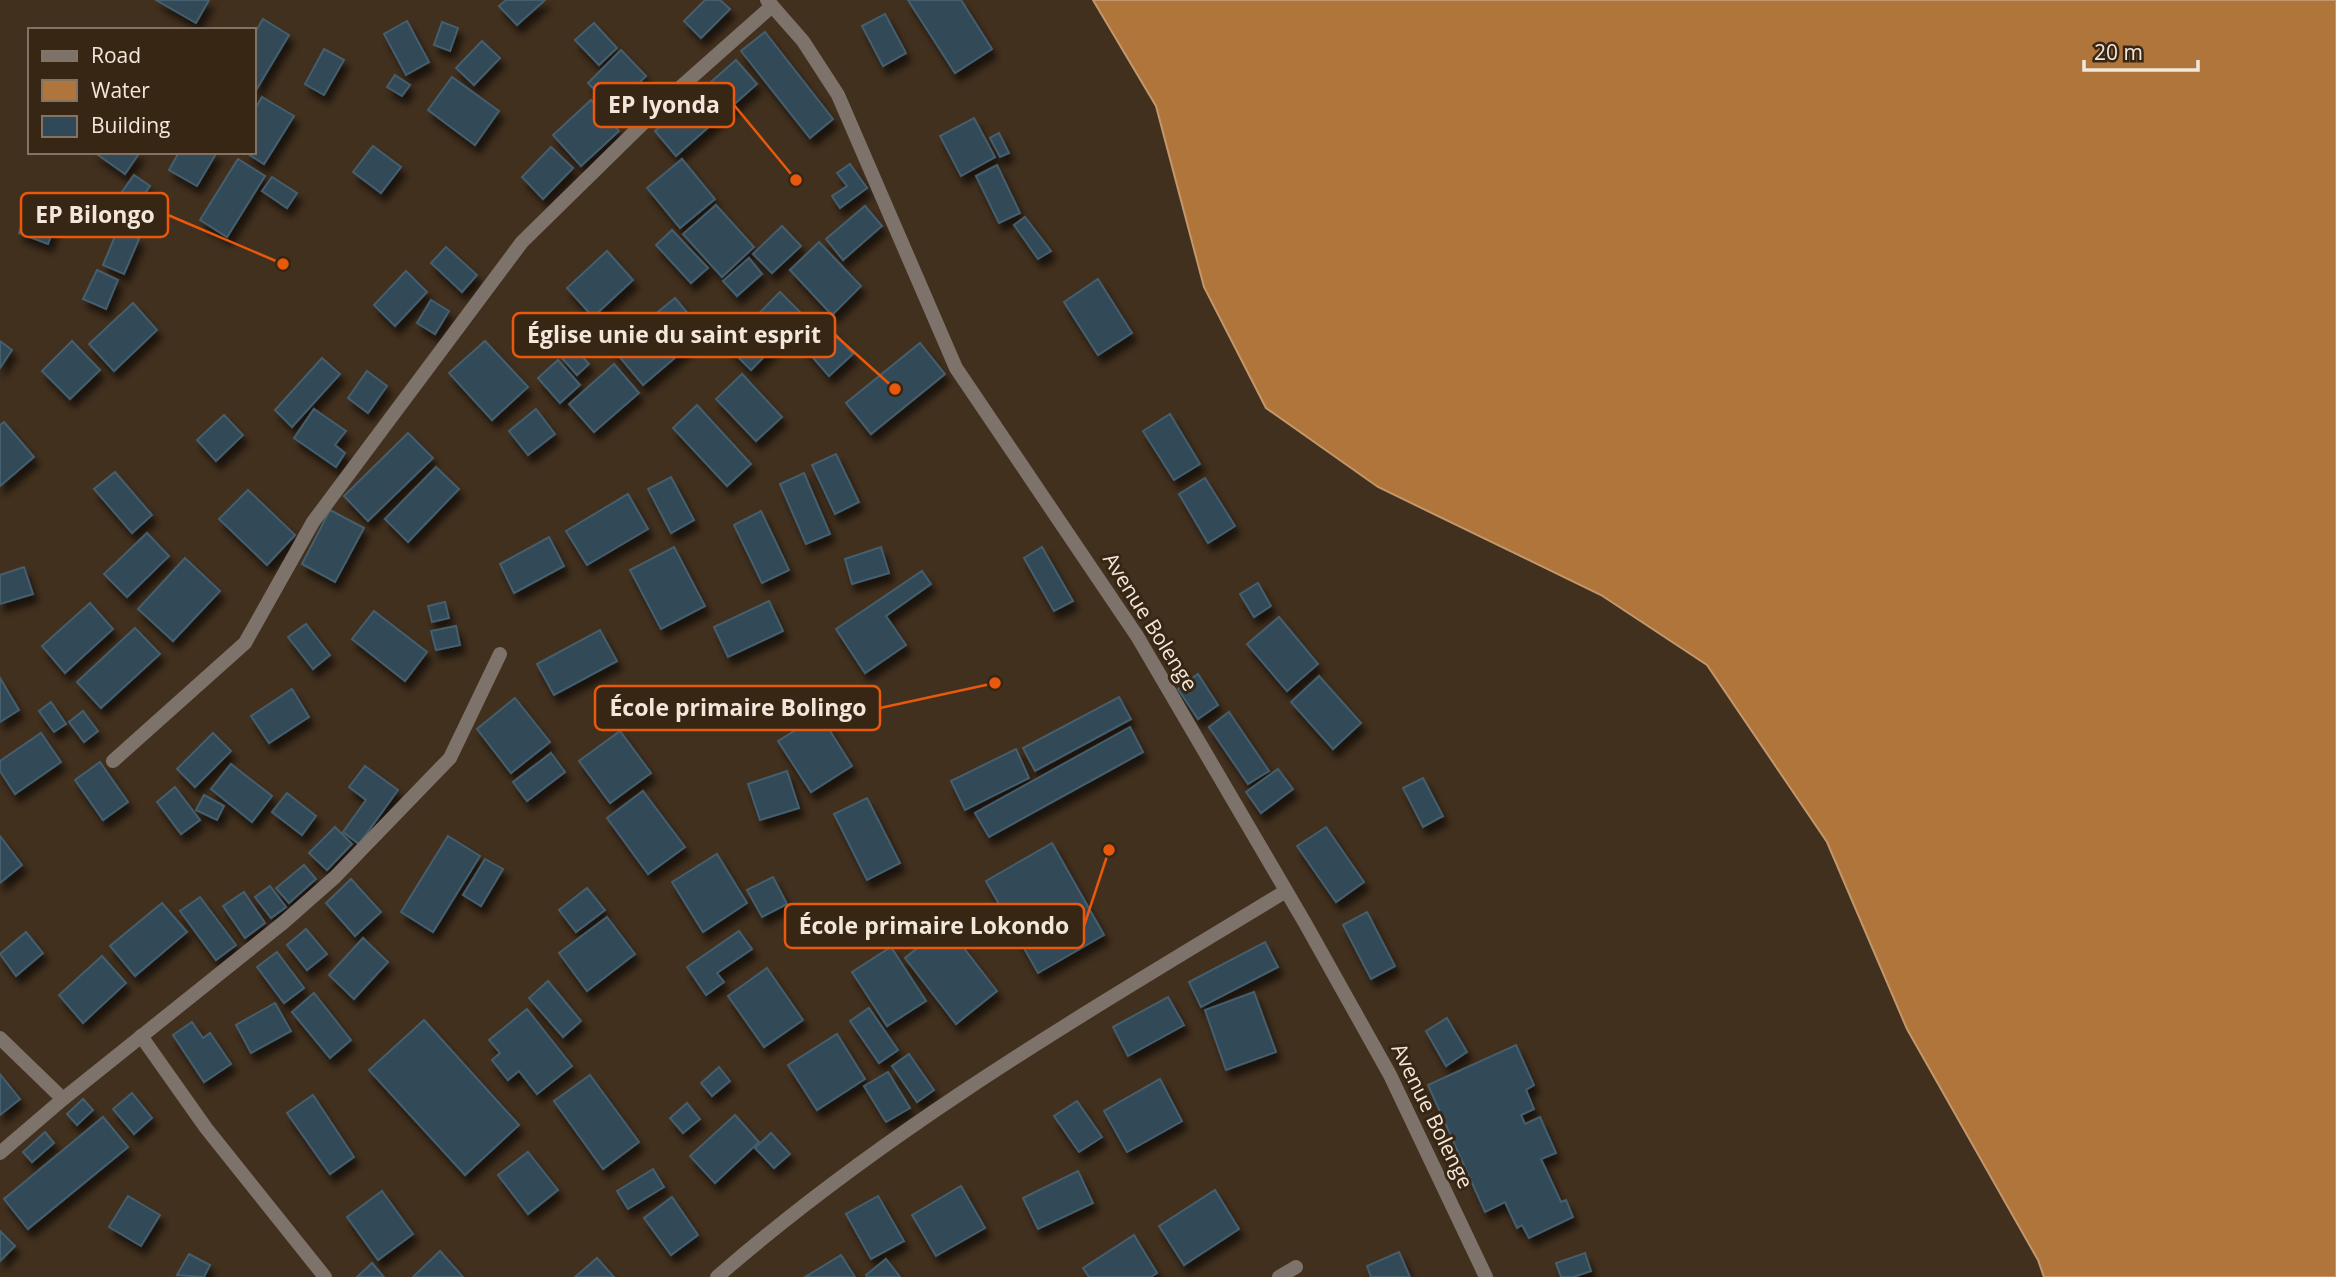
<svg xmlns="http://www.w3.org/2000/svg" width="2336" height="1277" viewBox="0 0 2336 1277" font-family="'Open Sans',sans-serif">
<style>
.water{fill:#af753a;stroke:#c3976b;stroke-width:2}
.building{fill:#304958;stroke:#445e6e;stroke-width:2;filter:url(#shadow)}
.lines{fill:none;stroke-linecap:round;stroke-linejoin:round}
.street{stroke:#7d736b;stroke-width:14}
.labels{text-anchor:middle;stroke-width:6;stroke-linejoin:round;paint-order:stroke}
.street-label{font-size:21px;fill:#f3e7dc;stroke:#382614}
.leader{fill:none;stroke:#e8590c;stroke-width:2.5}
.callout-dot{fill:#e8590c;stroke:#382614;stroke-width:2.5}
.callout{fill:#382614;stroke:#e8590c;stroke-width:2.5}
.callout-label{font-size:23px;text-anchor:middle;font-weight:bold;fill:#f3e7dc}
</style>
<defs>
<filter id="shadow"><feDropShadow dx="4.5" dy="8" stdDeviation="3.5" flood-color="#0009"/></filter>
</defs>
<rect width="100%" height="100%" fill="#42301e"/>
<path class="water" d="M1093 0H2336V1277H2044L2038 1260 1907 1029 1827 842 1707 665 1601 595 1378 487 1266 408 1204 287 1156 106Z"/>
<g class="building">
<path d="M156 0H209L196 23Z"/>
<path d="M506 0H545L517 25 499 6Z"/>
<path d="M705 0H720L730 9 701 38 684 21Z"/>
<path d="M908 0H961L992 49 955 73Z"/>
<path d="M885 14 906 53 883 66 862 26Z"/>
<path d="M263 19 289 35 255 92 254 34Z"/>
<path d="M407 21 429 62 406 75 384 34Z"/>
<path d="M442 22 458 28 450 51 434 45Z"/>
<path d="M594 23 617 48 599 65 575 40Z"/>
<path d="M765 32 833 119 810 138 741 51Z"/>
<path d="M482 41 500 58 474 85 456 68Z"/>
<path d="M324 49 344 60 324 95 305 84Z"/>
<path d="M621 50 646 76 613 109 588 83Z"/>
<path d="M736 60 757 84 676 156 655 131Z"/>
<path d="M395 75 410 85 402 96 387 87Z"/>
<path d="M452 77 499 111 475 145 428 110Z"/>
<path d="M262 97 294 116 264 164 245 152H254V111Z"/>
<path d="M591 100 619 131 581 166 553 135Z"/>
<path d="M974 118 995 157 961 176 940 136Z"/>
<path d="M999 133 1009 153 1000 157 990 138Z"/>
<path d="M373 146 401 167 381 193 353 172Z"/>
<path d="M551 147 573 168 543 199 522 177Z"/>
<path d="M94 152H140L125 174Z"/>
<path d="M179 152H217L197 186 169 170Z"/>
<path d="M238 159 265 176 227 237 200 220Z"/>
<path d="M682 159 715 199 680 228 647 188Z"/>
<path d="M850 164 867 188 840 208 832 196 847 186 837 173Z"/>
<path d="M997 165 1020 213 999 223 976 176Z"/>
<path d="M134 175 150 186 131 214 114 203Z"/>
<path d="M272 177 297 193 287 208 262 191Z"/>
<path d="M716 205 754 247 722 277 683 234Z"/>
<path d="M865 206 882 226 843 260 826 239Z"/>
<path d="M29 207 57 218 48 244 19 233Z"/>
<path d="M1025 217 1051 251 1038 259 1014 225Z"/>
<path d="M782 226 801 246 772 273 753 254Z"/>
<path d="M118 229 139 239 124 274 103 265Z"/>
<path d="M672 230 708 268 691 283 656 245Z"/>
<path d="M819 242 861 286 832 315 790 270Z"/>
<path d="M446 247 477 275 462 292 431 263Z"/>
<path d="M607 251 633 280 593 317 567 288Z"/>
<path d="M749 258 762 274 737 296 723 281Z"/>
<path d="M97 270 118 280 106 309 83 299Z"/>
<path d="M406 271 427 292 395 326 374 305Z"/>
<path d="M1098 279 1132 333 1098 355 1064 302Z"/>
<path d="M780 292 804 316 751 370 727 346Z"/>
<path d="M675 298 704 333 643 385 613 349Z"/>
<path d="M431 300 449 311 435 334 417 323Z"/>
<path d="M133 303 157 330 114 371 89 344Z"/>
<path d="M818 314 853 354 829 376 794 336Z"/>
<path d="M0 341 12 350 0 368Z"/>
<path d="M72 341 100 370 70 399 42 371Z"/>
<path d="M485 341 528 387 492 420 449 373Z"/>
<path d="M920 343 945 374 871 434 846 403Z"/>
<path d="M574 347 589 364 577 375 561 357Z"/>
<path d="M322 358 340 374 292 427 275 410Z"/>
<path d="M558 360 580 385 560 403 538 378Z"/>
<path d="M614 364 639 393 594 432 569 404Z"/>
<path d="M367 371 387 386 368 413 348 398Z"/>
<path d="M742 374 782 417 756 441 716 399Z"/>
<path d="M697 405 751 464 727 486 673 428Z"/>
<path d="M314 409 346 431 335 445 345 453 336 467 294 438Z"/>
<path d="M536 409 555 434 528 455 509 431Z"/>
<path d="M1170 414 1200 464 1174 480 1143 431Z"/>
<path d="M224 415 243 435 216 461 197 440Z"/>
<path d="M4 422 34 457 0 486V425Z"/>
<path d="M408 433 433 458 368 521 344 496Z"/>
<path d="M836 454 859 502 835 514 812 465Z"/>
<path d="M436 467 459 489 408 542 385 519Z"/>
<path d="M115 472 152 515 132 533 94 489Z"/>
<path d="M804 473 830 534 806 544 780 484Z"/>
<path d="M671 477 694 520 671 533 648 489Z"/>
<path d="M1205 478 1235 526 1208 543 1179 494Z"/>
<path d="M248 490 295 535 267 565 219 519Z"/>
<path d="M628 494 648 529 587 565 566 531Z"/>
<path d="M330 510 364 528 335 582 302 564Z"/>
<path d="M761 511 789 570 762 583 734 525Z"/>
<path d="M147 533 169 556 127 597 104 574Z"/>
<path d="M549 537 564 566 514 593 500 564Z"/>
<path d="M674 547 705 606 661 629 630 570Z"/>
<path d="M881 547 889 573 852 584 845 559Z"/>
<path d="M1042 547 1073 601 1054 611 1024 558Z"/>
<path d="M185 558 220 591 173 641 138 609Z"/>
<path d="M24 567 33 594 0 604V575Z"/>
<path d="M922 571 931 584 886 616 906 645 865 673 836 629Z"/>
<path d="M1258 583 1271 606 1254 617 1240 594Z"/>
<path d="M769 601 783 631 728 657 714 627Z"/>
<path d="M445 602 449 618 432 622 428 606Z"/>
<path d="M90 603 113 629 65 673 42 646Z"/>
<path d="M374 611 427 652 405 681 352 639Z"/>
<path d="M1279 617 1318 664 1287 691 1247 644Z"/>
<path d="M306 624 330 655 313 669 288 637Z"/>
<path d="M456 626 460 645 436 650 431 631Z"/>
<path d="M135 628 160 654 101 708 77 682Z"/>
<path d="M600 630 617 661 554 695 537 664Z"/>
<path d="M1198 674 1218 705 1198 719 1178 689Z"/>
<path d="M1319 676 1361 723 1333 749 1291 702Z"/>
<path d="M0 678 19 710 0 722Z"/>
<path d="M292 689 309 717 269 743 251 716Z"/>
<path d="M1119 697 1131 719 1035 771 1023 748Z"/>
<path d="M515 698 550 742 511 773 477 729Z"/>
<path d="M51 702 66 724 54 732 39 711Z"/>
<path d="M83 711 98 731 84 742 69 722Z"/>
<path d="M1229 712 1269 771 1248 784 1209 727Z"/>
<path d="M820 715 852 766 811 792 778 741Z"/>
<path d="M1130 727 1143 752 989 837 975 813Z"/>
<path d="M620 731 651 773 610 803 579 761Z"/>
<path d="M41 733 61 762 15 794 0 771V761Z"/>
<path d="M213 733 231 751 195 787 177 769Z"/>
<path d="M1016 749 1029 778 965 810 951 781Z"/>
<path d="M551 753 565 772 527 801 513 782Z"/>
<path d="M100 762 128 802 103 820 75 780Z"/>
<path d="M231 764 272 796 252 822 211 789Z"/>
<path d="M365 766 398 790 359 844 343 832 366 800 349 787Z"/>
<path d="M1278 769 1293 789 1261 813 1246 792Z"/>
<path d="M787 771 799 808 760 820 748 784Z"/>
<path d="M1423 778 1443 816 1423 827 1403 788Z"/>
<path d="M175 787 200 820 181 834 157 802Z"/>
<path d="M643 791 685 847 648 874 607 818Z"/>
<path d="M287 793 316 816 302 835 272 812Z"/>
<path d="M204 795 224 806 217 820 196 810Z"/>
<path d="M867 798 900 863 867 880 834 814Z"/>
<path d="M335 827 352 844 327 870 309 853Z"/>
<path d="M1326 827 1364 882 1336 902 1297 846Z"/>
<path d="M0 836 22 865 0 883Z"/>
<path d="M448 836 480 856 433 932 401 912Z"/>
<path d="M1052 843 1104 935 1038 973 986 881Z"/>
<path d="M717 854 747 903 703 932 672 882Z"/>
<path d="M485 859 503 869 481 906 463 895Z"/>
<path d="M304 865 316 879 289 903 276 888Z"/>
<path d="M773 877 787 904 762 917 747 890Z"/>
<path d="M351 879 381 912 355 936 326 903Z"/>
<path d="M270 886 286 907 271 918 255 897Z"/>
<path d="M587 888 605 910 576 932 559 910Z"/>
<path d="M244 892 265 923 245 938 223 906Z"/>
<path d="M200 897 236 945 216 960 180 911Z"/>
<path d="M162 903 187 932 135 976 110 946Z"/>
<path d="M1367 912 1395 966 1371 979 1343 925Z"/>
<path d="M607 917 635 954 587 991 559 953Z"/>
<path d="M946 925 997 991 956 1024 905 958Z"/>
<path d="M306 929 327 954 307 970 287 945Z"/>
<path d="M739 931 752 949 717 973 724 982 706 995 687 967Z"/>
<path d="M26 932 43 953 16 976 0 954Z"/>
<path d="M363 938 388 962 354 999 329 975Z"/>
<path d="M1265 942 1278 967 1201 1007 1189 982Z"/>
<path d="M891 947 926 1001 887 1026 852 972Z"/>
<path d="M277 952 304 988 284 1003 257 967Z"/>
<path d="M102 956 126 983 83 1023 59 995Z"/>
<path d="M767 968 803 1020 764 1047 728 996Z"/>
<path d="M548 981 581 1021 563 1037 529 998Z"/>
<path d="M1254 992 1276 1052 1226 1070 1205 1010Z"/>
<path d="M314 993 351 1040 330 1058 292 1012Z"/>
<path d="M1168 997 1184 1025 1128 1056 1113 1027Z"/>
<path d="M275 1003 291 1031 251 1053 236 1025Z"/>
<path d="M869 1008 898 1050 879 1063 850 1021Z"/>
<path d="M527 1009 572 1066 537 1094 519 1071 508 1080 492 1060 500 1053 489 1040Z"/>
<path d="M1447 1018 1467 1052 1446 1066 1426 1031Z"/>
<path d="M424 1020 519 1125 465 1175 369 1070Z"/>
<path d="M192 1022 203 1038 210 1033 231 1064 204 1082 173 1035Z"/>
<path d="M837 1034 865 1079 817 1110 788 1065Z"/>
<path d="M1516 1045 1534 1085 1526 1090 1534 1109 1521 1115 1525 1124 1540 1117 1556 1153 1541 1159 1561 1202 1566 1200 1573 1217 1529 1238 1522 1225 1517 1228 1505 1202 1485 1212 1428 1085Z"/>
<path d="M909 1054 934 1090 917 1102 892 1066Z"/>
<path d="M719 1067 730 1081 712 1096 701 1083Z"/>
<path d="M888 1072 910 1108 886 1122 864 1086Z"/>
<path d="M0 1074 20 1099 0 1115Z"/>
<path d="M590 1075 639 1142 603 1169 554 1101Z"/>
<path d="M1160 1079 1182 1121 1127 1152 1104 1111Z"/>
<path d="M132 1093 152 1118 134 1134 113 1109Z"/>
<path d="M313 1095 354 1157 330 1174 287 1113Z"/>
<path d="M83 1099 93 1110 77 1125 67 1114Z"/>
<path d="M1077 1101 1102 1137 1079 1152 1054 1116Z"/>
<path d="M687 1103 700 1119 683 1133 670 1118Z"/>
<path d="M735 1115 759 1142 715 1183 690 1156Z"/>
<path d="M103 1117 128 1147 28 1229 4 1199Z"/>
<path d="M45 1132 54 1143 32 1162 23 1152Z"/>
<path d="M771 1133 790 1154 774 1168 755 1148Z"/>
<path d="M528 1152 558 1190 528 1214 498 1175Z"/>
<path d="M653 1169 664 1187 628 1209 617 1191Z"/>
<path d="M1078 1171 1093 1203 1038 1229 1023 1198Z"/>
<path d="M961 1186 985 1228 936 1256 912 1215Z"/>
<path d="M1215 1190 1239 1229 1184 1265 1159 1226Z"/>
<path d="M382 1191 413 1234 378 1260 347 1217Z"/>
<path d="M128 1196 160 1215 141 1246 109 1227Z"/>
<path d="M878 1196 904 1241 871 1259 846 1214Z"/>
<path d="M672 1197 698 1235 671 1255 644 1218Z"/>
<path d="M0 1231 15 1246 0 1261Z"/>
<path d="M1134 1235 1157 1273 1151 1277H1089L1083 1268Z"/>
<path d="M440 1251 463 1277H413Z"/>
<path d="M1399 1252 1410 1277H1371L1367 1266Z"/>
<path d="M1585 1253 1591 1271 1573 1277H1561L1556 1263Z"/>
<path d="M189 1254 210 1265 204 1277 177 1275Z"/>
<path d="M841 1255 855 1277H805Z"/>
<path d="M597 1258 614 1277H575Z"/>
<path d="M886 1259 900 1277H867L866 1275Z"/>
<path d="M372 1263 384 1277H357Z"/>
</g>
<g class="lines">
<g class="street">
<path d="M767 0 803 41 838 95 956 368 1137 636 1305 923 1390 1075 1486 1277"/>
<path d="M113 761 245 643 313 522 522 242 675 92 772 6"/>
<path d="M141 1036 206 1128 325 1277"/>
<path d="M0 1038 63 1099"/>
<path d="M0 1153 63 1099 284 922 335 877 450 758 500 654"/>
<path d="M717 1277C891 1125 1089 1011 1286 891"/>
<path d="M1279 1277 1296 1267"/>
</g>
</g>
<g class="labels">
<g class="street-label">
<text transform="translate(1150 622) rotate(58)" y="7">Avenue Bolenge</text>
<text transform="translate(1432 1116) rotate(64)" y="7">Avenue Bolenge</text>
</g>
</g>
<path class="leader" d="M796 180L734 105M283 264L168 215M895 389L835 335M995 683L880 708M1109 850L1084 926"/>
<g class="callout-dot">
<circle cx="796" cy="180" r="7"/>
<circle cx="283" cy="264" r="7"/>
<circle cx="895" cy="389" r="7"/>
<circle cx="995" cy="683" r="7"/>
<circle cx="1109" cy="850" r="7"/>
</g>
<g class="callout">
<rect x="594" y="83" width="140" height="44" rx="7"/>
<rect x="21" y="193" width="147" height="44" rx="7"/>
<rect x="513" y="313" width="322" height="44" rx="7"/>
<rect x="595" y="686" width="285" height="44" rx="7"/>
<rect x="785" y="904" width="299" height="44" rx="7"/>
</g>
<g class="callout-label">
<text x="664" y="113">EP Iyonda</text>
<text x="95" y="223">EP Bilongo</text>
<text x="674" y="343">Église unie du saint esprit</text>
<text x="738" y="716">École primaire Bolingo</text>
<text x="934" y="934">École primaire Lokondo</text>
</g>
<rect x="28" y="28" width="228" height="126" fill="#382614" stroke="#837364" stroke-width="2"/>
<rect x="42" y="51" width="35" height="10" fill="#7d736b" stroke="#837364" stroke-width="2"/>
<text x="91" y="63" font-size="21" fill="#f3e7dc">Road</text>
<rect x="42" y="80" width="35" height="21" fill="#af753a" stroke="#837364" stroke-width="2"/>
<text x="91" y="98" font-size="21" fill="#f3e7dc">Water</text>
<rect x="42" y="116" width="35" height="21" fill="#304958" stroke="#837364" stroke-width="2"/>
<text x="91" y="133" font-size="21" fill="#f3e7dc">Building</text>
<path d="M2084 60v10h114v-10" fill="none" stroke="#f3e7dc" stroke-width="3.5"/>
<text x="2094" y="60" font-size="21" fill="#f3e7dc" stroke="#382614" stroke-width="5" paint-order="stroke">20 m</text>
</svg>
